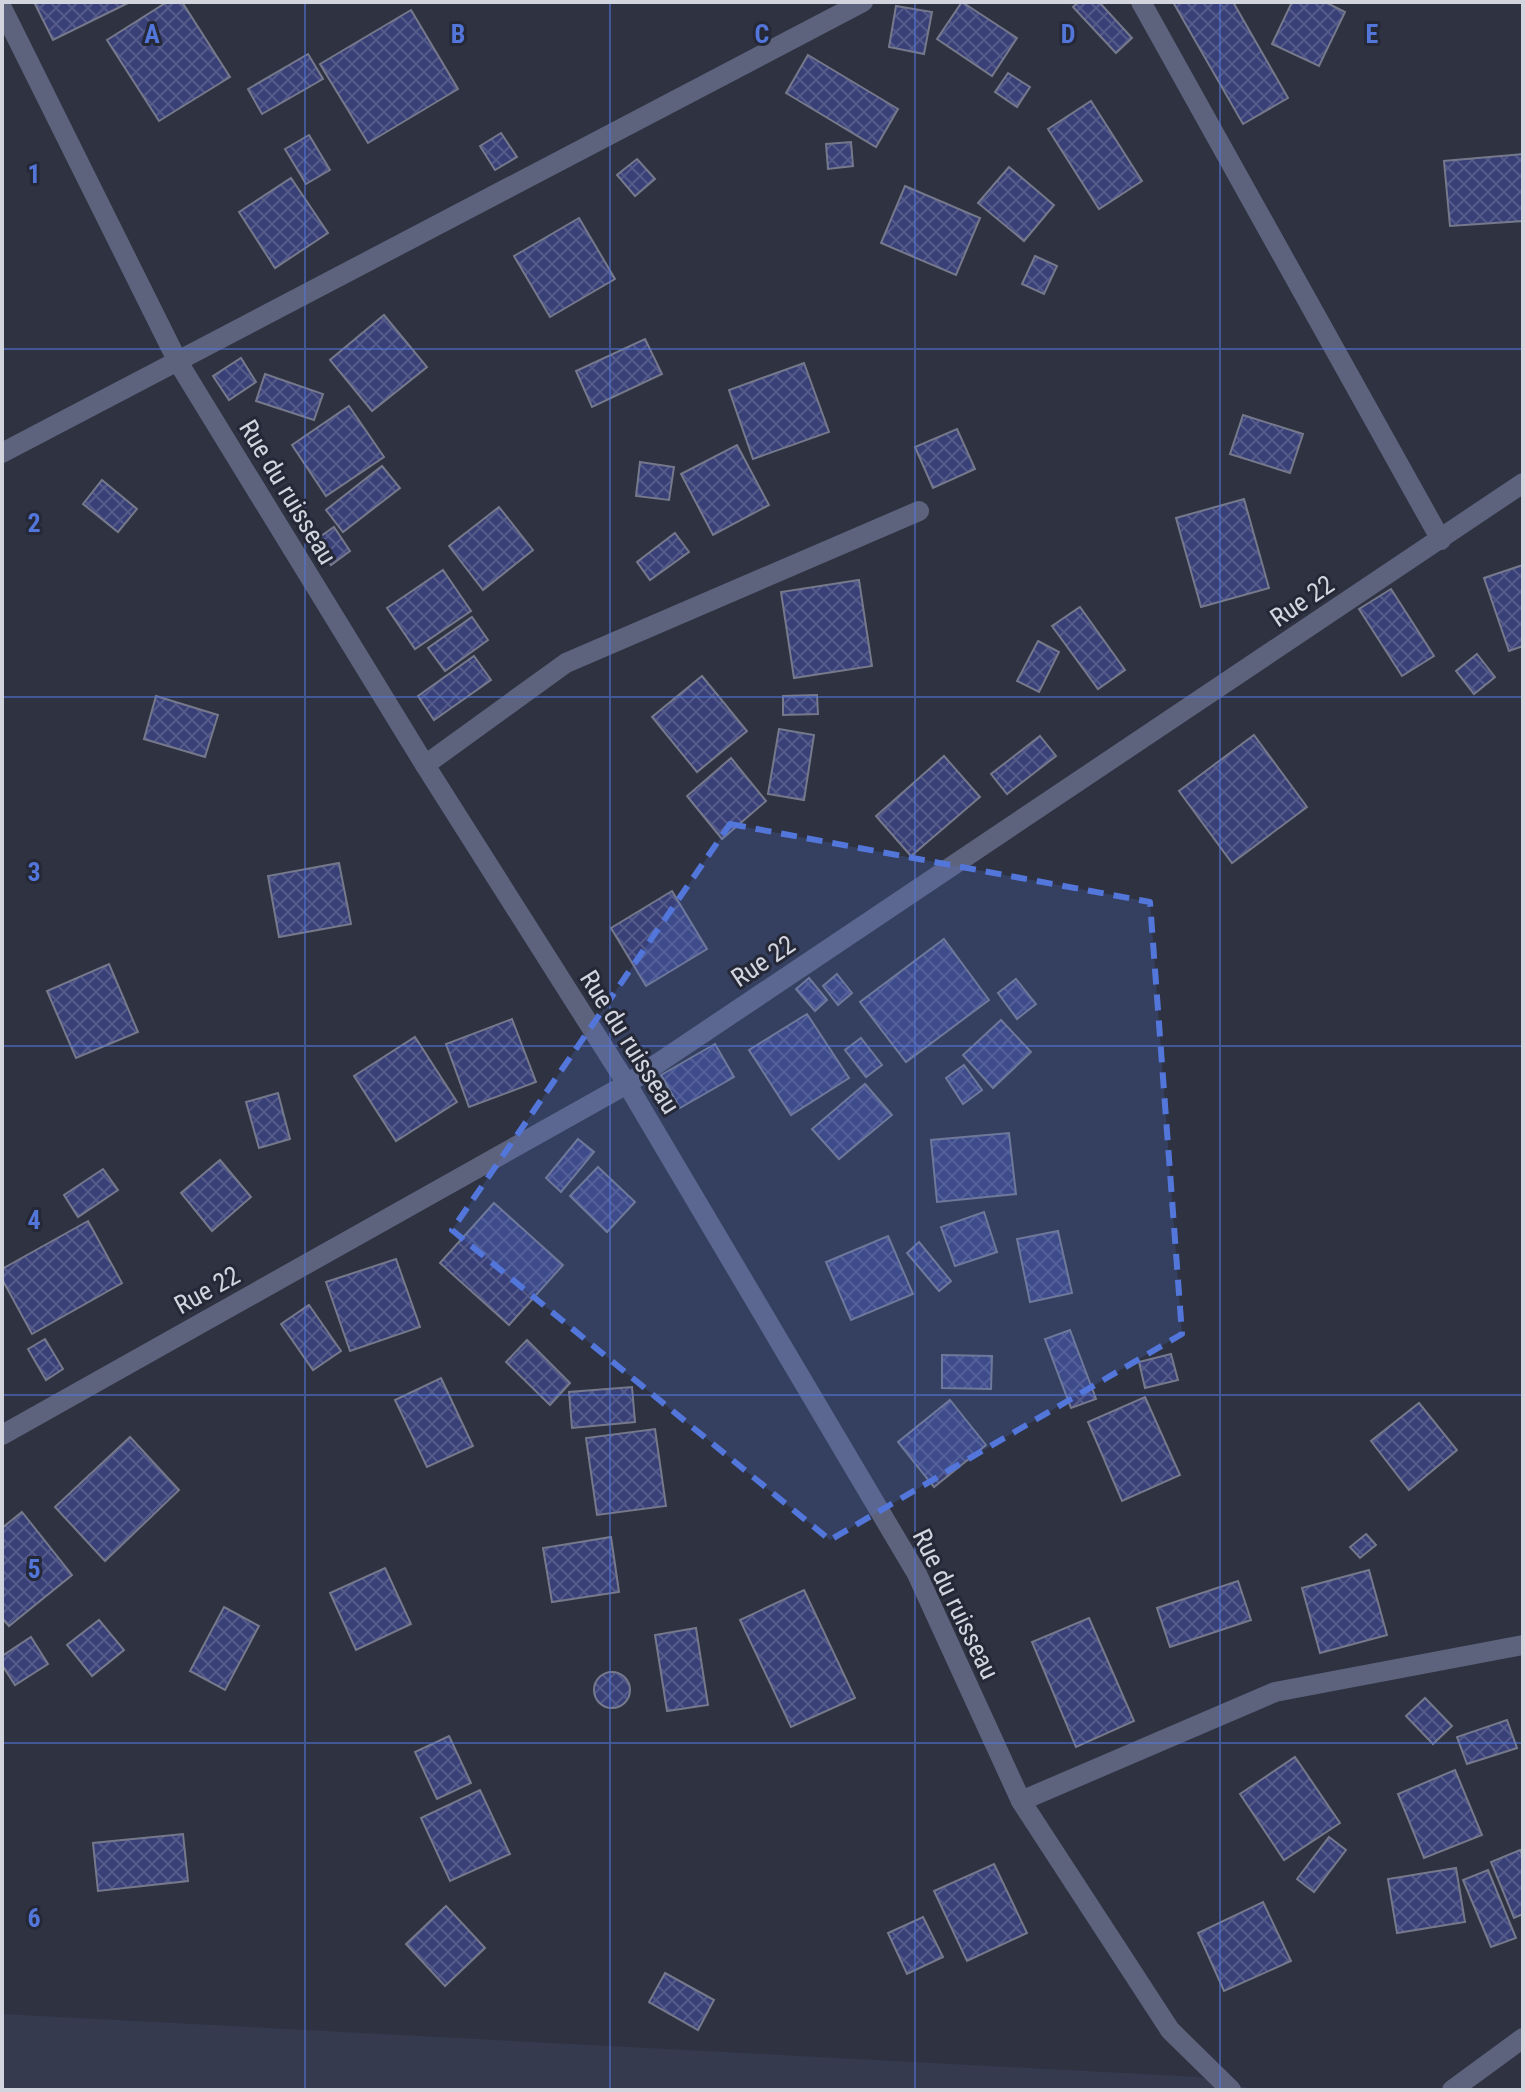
<svg xmlns="http://www.w3.org/2000/svg" width="1525" height="2092" viewBox="0 0 1525 2092" font-family="'Roboto Condensed',sans-serif">
<style>
.built{fill:#353a4f}
.building{fill:url(#building-cross-hatch);stroke:#75798b;stroke-width:2}
.lines{fill:none;stroke-linecap:round;stroke-linejoin:round}
.minor{stroke:#5d637d;stroke-width:20}
.marked{fill:#5376da;fill-opacity:0.2;stroke:#5376da;stroke-width:6;stroke-dasharray:16 10;stroke-linejoin:round}
.grid{fill:none;stroke:#5376da;stroke-width:2;stroke-opacity:0.55}
.labels{text-anchor:middle;stroke-width:6;stroke-linejoin:round;paint-order:stroke}
.street-label{font-size:26px;fill:#d2d4de;stroke:#252837}
.grid-label{font-size:26px;text-anchor:middle;font-weight:bold;fill:#5376da;stroke:#252837;stroke-width:6;stroke-linejoin:round;paint-order:stroke}
</style>
<defs>
<pattern id="building-cross-hatch" width="8" height="8" patternUnits="userSpaceOnUse" patternTransform="scale(2)"><rect width="8" height="8" fill="#384077"/><path d="M0 0l8 8M0 8l8-8" fill="none" stroke="#545b8a"/></pattern>
</defs>
<rect width="100%" height="100%" fill="#2e3241"/>
<path class="built" d="M2 2014 1199 2077 1258 2090H2Z"/>
<g class="building">
<path d="M34 2H130L53 40Z"/>
<path d="M167 2H182L230 77 159 121 107 40Z"/>
<path d="M962 2 1017 38 992 76 937 39Z"/>
<path d="M1078 2H1099L1132 38 1116 53 1073 7Z"/>
<path d="M1173 2H1233L1288 98 1243 124Z"/>
<path d="M1292 2H1325L1345 12 1319 66 1272 44Z"/>
<path d="M896 6 932 12 924 54 889 47Z"/>
<path d="M411 10 458 89 368 143 320 64Z"/>
<path d="M308 54 323 79 262 114 248 89Z"/>
<path d="M808 55 898 109 876 147 786 93Z"/>
<path d="M1008 73 1030 87 1017 107 995 92Z"/>
<path d="M1091 101 1142 181 1099 209 1048 129Z"/>
<path d="M501 133 517 157 495 170 480 146Z"/>
<path d="M309 135 330 170 306 184 285 149Z"/>
<path d="M851 142 853 166 828 169 826 144Z"/>
<path d="M1523 154V221L1450 226 1444 161Z"/>
<path d="M637 159 655 179 635 196 617 175Z"/>
<path d="M1009 167 1054 205 1024 241 978 203Z"/>
<path d="M291 178 328 233 275 268 239 212Z"/>
<path d="M905 186 980 218 956 275 881 243Z"/>
<path d="M579 218 615 279 550 317 514 256Z"/>
<path d="M1035 256 1057 266 1044 294 1022 284Z"/>
<path d="M384 315 427 367 372 411 330 360Z"/>
<path d="M645 339 662 374 592 407 576 371Z"/>
<path d="M241 358 256 382 229 400 213 376Z"/>
<path d="M804 363 829 432 753 459 729 390Z"/>
<path d="M265 374 323 394 314 420 256 401Z"/>
<path d="M349 406 384 457 326 496 292 445Z"/>
<path d="M1243 415 1303 434 1290 473 1230 454Z"/>
<path d="M957 429 975 469 933 488 915 447Z"/>
<path d="M737 445 769 505 713 535 681 474Z"/>
<path d="M640 462 674 467 669 500 636 496Z"/>
<path d="M382 466 400 488 343 532 326 510Z"/>
<path d="M102 480 137 509 118 532 83 504Z"/>
<path d="M1244 499 1269 588 1201 607 1176 518Z"/>
<path d="M499 507 533 550 483 590 449 546Z"/>
<path d="M334 527 350 551 331 565 314 541Z"/>
<path d="M675 533 689 552 650 580 637 562Z"/>
<path d="M1523 565V646L1509 651 1484 578Z"/>
<path d="M443 570 471 611 415 649 387 608Z"/>
<path d="M859 580 872 666 794 678 781 592Z"/>
<path d="M1391 589 1434 656 1402 676 1359 609Z"/>
<path d="M1080 607 1125 670 1098 689 1052 626Z"/>
<path d="M472 617 488 640 445 671 428 648Z"/>
<path d="M1038 641 1059 652 1039 692 1017 681Z"/>
<path d="M1477 654 1495 677 1474 694 1456 671Z"/>
<path d="M474 656 491 680 434 720 418 696Z"/>
<path d="M702 676 747 731 697 772 652 717Z"/>
<path d="M817 695 818 714 783 715V696Z"/>
<path d="M156 696 218 715 205 757 144 739Z"/>
<path d="M779 729 814 735 804 800 768 794Z"/>
<path d="M1254 735 1307 807 1232 863 1179 791Z"/>
<path d="M1040 736 1056 756 1007 794 991 774Z"/>
<path d="M944 756 980 797 911 856 876 816Z"/>
<path d="M731 758 766 801 722 839 687 796Z"/>
<path d="M339 863 351 924 279 937 268 876Z"/>
<path d="M672 891 707 949 646 986 611 928Z"/>
<path d="M944 939 989 1000 906 1062 860 1002Z"/>
<path d="M109 964 138 1032 76 1058 47 991Z"/>
<path d="M837 974 852 993 838 1005 823 986Z"/>
<path d="M809 978 827 1000 815 1011 796 989Z"/>
<path d="M1016 979 1036 1004 1017 1019 998 993Z"/>
<path d="M807 1014 849 1078 791 1115 749 1050Z"/>
<path d="M512 1019 536 1082 469 1107 446 1044Z"/>
<path d="M1001 1020 1031 1052 993 1088 963 1055Z"/>
<path d="M415 1037 457 1102 396 1141 354 1076Z"/>
<path d="M861 1038 882 1065 866 1077 845 1050Z"/>
<path d="M715 1044 734 1077 680 1108 661 1075Z"/>
<path d="M964 1065 982 1090 963 1104 946 1078Z"/>
<path d="M865 1084 892 1115 839 1159 812 1129Z"/>
<path d="M278 1093 290 1139 259 1148 246 1102Z"/>
<path d="M1009 1133 1016 1194 937 1202 931 1140Z"/>
<path d="M578 1139 594 1152 561 1192 546 1178Z"/>
<path d="M220 1160 251 1197 212 1231 181 1193Z"/>
<path d="M598 1167 635 1202 607 1232 570 1196Z"/>
<path d="M103 1169 118 1190 78 1217 64 1195Z"/>
<path d="M494 1203 563 1265 509 1325 440 1263Z"/>
<path d="M984 1212 997 1252 955 1266 941 1227Z"/>
<path d="M88 1221 122 1283 32 1334 2 1279V1269Z"/>
<path d="M1058 1231 1072 1293 1030 1302 1017 1239Z"/>
<path d="M888 1236 913 1294 851 1320 826 1262Z"/>
<path d="M919 1242 951 1281 939 1291 907 1253Z"/>
<path d="M396 1259 420 1327 350 1351 326 1282Z"/>
<path d="M309 1305 341 1351 313 1370 281 1324Z"/>
<path d="M1070 1330 1096 1399 1071 1408 1045 1339Z"/>
<path d="M45 1339 63 1369 46 1380 28 1349Z"/>
<path d="M527 1340 570 1383 550 1405 506 1362Z"/>
<path d="M1171 1354 1178 1380 1145 1388 1139 1362Z"/>
<path d="M942 1355 992 1356 991 1389 942 1388Z"/>
<path d="M441 1378 473 1446 427 1467 395 1400Z"/>
<path d="M632 1387 635 1422 572 1428 569 1392Z"/>
<path d="M1145 1397 1180 1475 1122 1501 1088 1422Z"/>
<path d="M950 1400 986 1445 934 1487 898 1442Z"/>
<path d="M1419 1403 1457 1450 1409 1490 1371 1441Z"/>
<path d="M655 1429 666 1506 597 1515 586 1438Z"/>
<path d="M130 1437 179 1490 105 1561 55 1507Z"/>
<path d="M22 1512 72 1575 9 1626 2 1618V1528Z"/>
<path d="M1366 1534 1376 1545 1360 1558 1350 1547Z"/>
<path d="M611 1537 619 1592 552 1602 543 1548Z"/>
<path d="M385 1568 411 1624 356 1650 330 1593Z"/>
<path d="M1369 1570 1387 1635 1320 1653 1302 1588Z"/>
<path d="M1238 1581 1251 1620 1170 1647 1157 1608Z"/>
<path d="M804 1590 855 1698 791 1727 740 1620Z"/>
<path d="M224 1607 259 1626 225 1690 190 1671Z"/>
<path d="M1089 1618 1134 1721 1076 1747 1032 1642Z"/>
<path d="M99 1620 124 1650 92 1676 67 1645Z"/>
<path d="M696 1628 708 1705 667 1711 655 1635Z"/>
<path d="M31 1637 48 1664 15 1685 2 1665V1656Z"/>
<circle cx="612" cy="1690" r="18"/>
<path d="M1425 1698 1452 1726 1433 1744 1406 1716Z"/>
<path d="M1507 1720 1517 1748 1467 1764 1457 1737Z"/>
<path d="M449 1736 471 1783 437 1799 415 1752Z"/>
<path d="M1295 1757 1340 1823 1284 1860 1240 1794Z"/>
<path d="M1455 1770 1482 1835 1424 1858 1398 1794Z"/>
<path d="M480 1790 510 1854 450 1881 421 1818Z"/>
<path d="M183 1834 188 1881 98 1891 93 1843Z"/>
<path d="M1329 1837 1346 1850 1314 1892 1297 1879Z"/>
<path d="M1520 1850 1523 1856V1914L1514 1918 1491 1862Z"/>
<path d="M994 1864 1027 1933 967 1961 934 1891Z"/>
<path d="M1456 1868 1465 1922 1397 1933 1388 1879Z"/>
<path d="M1488 1870 1516 1938 1491 1947 1463 1880Z"/>
<path d="M1263 1902 1291 1961 1224 1991 1198 1933Z"/>
<path d="M446 1906 485 1948 445 1986 406 1944Z"/>
<path d="M923 1917 943 1957 907 1974 888 1933Z"/>
<path d="M665 1973 714 2000 698 2030 649 2002Z"/>
</g>
<g class="lines">
<g class="minor">
<path d="M1141 2 1441 540"/>
<path d="M2 8 178 362 425 765 627 1084 917 1574 1021 1801 1170 2030 1231 2090"/>
<path d="M2 453 863 2"/>
<path d="M425 765 566 663 919 511"/>
<path d="M2 1435 627 1084 1523 483"/>
<path d="M1021 1801 1275 1692 1523 1645"/>
<path d="M1452 2090 1523 2038"/>
</g>
</g>
<path class="marked" d="M730 824 1150 902 1182 1334 830 1540 452 1230Z"/>
<path class="grid" d="M305 2V2090M610 2V2090M915 2V2090M1220 2V2090M2 349H1523M2 697H1523M2 1046H1523M2 1395H1523M2 1743H1523"/>
<g class="labels">
<g class="street-label">
<text transform="translate(288 492) rotate(59)" y="9">Rue du ruisseau</text>
<text transform="translate(1302 601) rotate(-34)" y="9">Rue 22</text>
<text transform="translate(763 961) rotate(-34)" y="9">Rue 22</text>
<text transform="translate(630 1042) rotate(58)" y="9">Rue du ruisseau</text>
<text transform="translate(207 1290) rotate(-29)" y="9">Rue 22</text>
<text transform="translate(956 1604) rotate(64)" y="9">Rue du ruisseau</text>
</g>
</g>
<g class="grid-label">
<text x="152" y="43">A</text>
<text x="458" y="43">B</text>
<text x="762" y="43">C</text>
<text x="1068" y="43">D</text>
<text x="1372" y="43">E</text>
<text x="34" y="183">1</text>
<text x="34" y="532">2</text>
<text x="34" y="881">3</text>
<text x="34" y="1229">4</text>
<text x="34" y="1578">5</text>
<text x="34" y="1927">6</text>
</g>
<rect width="1525" height="2092" fill="none" stroke="#d2d4de" stroke-width="8"/>
</svg>
